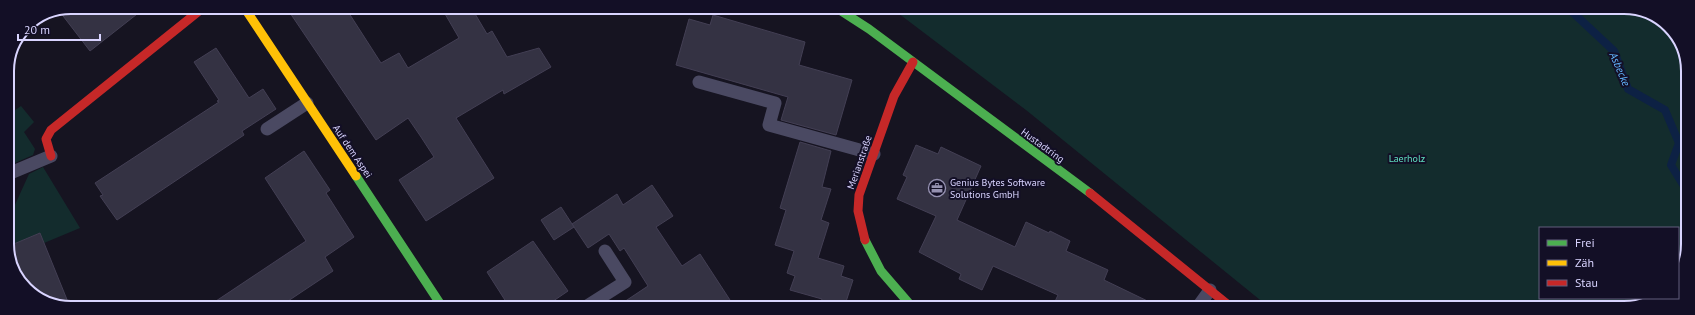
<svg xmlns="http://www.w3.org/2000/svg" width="1695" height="315" viewBox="0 0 1695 315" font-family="'PT Sans',sans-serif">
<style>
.green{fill:#132c2d}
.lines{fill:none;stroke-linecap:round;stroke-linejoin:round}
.stream{stroke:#0d2144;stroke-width:8}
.building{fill:#343243;stroke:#433f54}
.lane{stroke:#4a4962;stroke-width:13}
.fast{stroke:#4caf50;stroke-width:9}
.slow{stroke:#ffc107;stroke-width:9}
.jam{stroke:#c62828;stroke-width:9}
.labels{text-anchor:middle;stroke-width:4;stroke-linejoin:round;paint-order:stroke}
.street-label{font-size:10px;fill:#d9d4ff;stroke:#130f26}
.park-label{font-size:10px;fill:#5fe0c0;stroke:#130f26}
.poi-label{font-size:10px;fill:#d9d4ff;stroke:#130f26;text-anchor:start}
.water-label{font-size:11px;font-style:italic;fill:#62b6ff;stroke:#130f26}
.rim{fill:none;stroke:#d9d4ff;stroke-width:2}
</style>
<rect width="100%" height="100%" fill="#161421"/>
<g class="green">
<path d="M890 7 1632 8 1666 23 1687 59V252L1678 270V228H1540V298H1651L1628 308H1270L1026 110Z"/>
<path d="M21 106 34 122 24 132 35 149 33 155 8 166 7 110 11 113Z"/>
<path d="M43 167 80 228 44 243 40 233 9 246V206L14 207 29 174Z"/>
</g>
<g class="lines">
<path class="stream" d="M1568 8 1614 51 1628 89 1665 110 1679 143 1671 165 1687 191"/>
</g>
<g class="building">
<path d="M71 7H146L90 51 60 12Z"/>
<path d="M286 7H345L381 63 399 53 408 68 459 38 441 7H471L487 34 492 31 507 57 539 48 551 67 504 94 503 90 456 118 494 178 426 221 399 180 434 157 421 137 408 118 376 140Z"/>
<path d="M713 15 805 42 799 65 852 80 836 135 781 120 788 97 676 65 689 19 710 25Z"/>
<path d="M216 48 249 98 263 89 276 109 242 131 244 135 117 220 100 196 103 195 95 183 219 102 217 101 219 100 194 62Z"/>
<path d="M800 142 831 151 822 187 831 189 821 220 829 223 818 258 844 266 841 276 853 280 844 308H819L822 299 790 290 795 276 787 273 794 251 775 245 786 210 780 208Z"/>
<path d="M916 145 938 154 941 147 981 166 957 220 1015 247 1026 222 1049 233 1050 231 1070 241 1066 251 1108 270 1104 280 1162 308H1052L1058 295 993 266 982 290 959 279 961 274 919 252 936 216 897 199 907 177 903 175Z"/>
<path d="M304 151 330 190 326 193 354 237 325 257 333 271 279 307H207L306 241 265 178Z"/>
<path d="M652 185 673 216 656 227 682 266 700 254 730 300 719 308H615L648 286 624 248 620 251 609 234 588 248 572 224 617 194 623 205Z"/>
<path d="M561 207 574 227 554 240 541 220Z"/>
<path d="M40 233 44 243 70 307H63L29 292 9 260V246Z"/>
<path d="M533 241 568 291 543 308H510L487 272Z"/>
</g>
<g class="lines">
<g class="lane">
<path d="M699 82 775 103 769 125 874 154"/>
<path d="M267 129 307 103"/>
<path d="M8 174 51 156"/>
<path d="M584 308 625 282 605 251"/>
<path d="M1197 308 1210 290"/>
</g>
<g class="fast">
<path d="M835 7 869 29 1090 193"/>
<path d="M356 176 443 308"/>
<path d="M865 240 881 271 913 308"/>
</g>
<path class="slow" d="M244 7 356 176"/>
<g class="jam">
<path d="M51 156 46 139 51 130 204 7"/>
<path d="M1090 193 1232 308"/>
<path d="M865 240 858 211 859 195 894 96 913 62"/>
</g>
</g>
<defs>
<g id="office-ring" transform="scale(0.9)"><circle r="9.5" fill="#130f26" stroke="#9591b1" stroke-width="1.5"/><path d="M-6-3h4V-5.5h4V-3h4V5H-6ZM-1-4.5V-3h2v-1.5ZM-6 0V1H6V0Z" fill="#9591b1"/></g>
</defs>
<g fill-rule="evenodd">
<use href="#office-ring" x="937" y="188"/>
</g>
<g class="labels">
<g class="street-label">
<text transform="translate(1043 145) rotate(36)" y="4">Hustadtring</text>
<text transform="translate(353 151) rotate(56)" y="4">Auf dem Aspei</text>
<text transform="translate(859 162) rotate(-71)" y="4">Merianstraße</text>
</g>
<g class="park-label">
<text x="1407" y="162">Laerholz</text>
</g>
<g class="poi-label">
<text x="950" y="186">Genius Bytes Software<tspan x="950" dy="12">Solutions GmbH</tspan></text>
</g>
<g class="water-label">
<text transform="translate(1620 69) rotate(67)" y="4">Asbecke</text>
</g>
</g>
<path d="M0 0H1695V315H0ZM71 14H1624A57 57 0 0 1 1681 71V244A57 57 0 0 1 1624 301H71A57 57 0 0 1 14 244V71A57 57 0 0 1 71 14Z" fill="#130f26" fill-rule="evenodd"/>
<path class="rim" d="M71 14H1624A57 57 0 0 1 1681 71V244A57 57 0 0 1 1624 301H71A57 57 0 0 1 14 244V71A57 57 0 0 1 71 14Z"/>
<rect x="1539" y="227" width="140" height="72" fill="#130f26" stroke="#625e7d"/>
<rect x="1547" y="240" width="20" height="6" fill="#4caf50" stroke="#625e7d"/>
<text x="1575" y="247" font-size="12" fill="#d9d4ff">Frei</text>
<rect x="1547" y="260" width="20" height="6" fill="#ffc107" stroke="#625e7d"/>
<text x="1575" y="267" font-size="12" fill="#d9d4ff">Zäh</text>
<rect x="1547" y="280" width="20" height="6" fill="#c62828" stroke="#625e7d"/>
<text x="1575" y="287" font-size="12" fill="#d9d4ff">Stau</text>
<path d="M18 34v6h82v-6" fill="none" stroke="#d9d4ff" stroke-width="2"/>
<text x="24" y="34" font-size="12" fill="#d9d4ff" stroke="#130f26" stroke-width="3" paint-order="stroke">20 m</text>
</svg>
